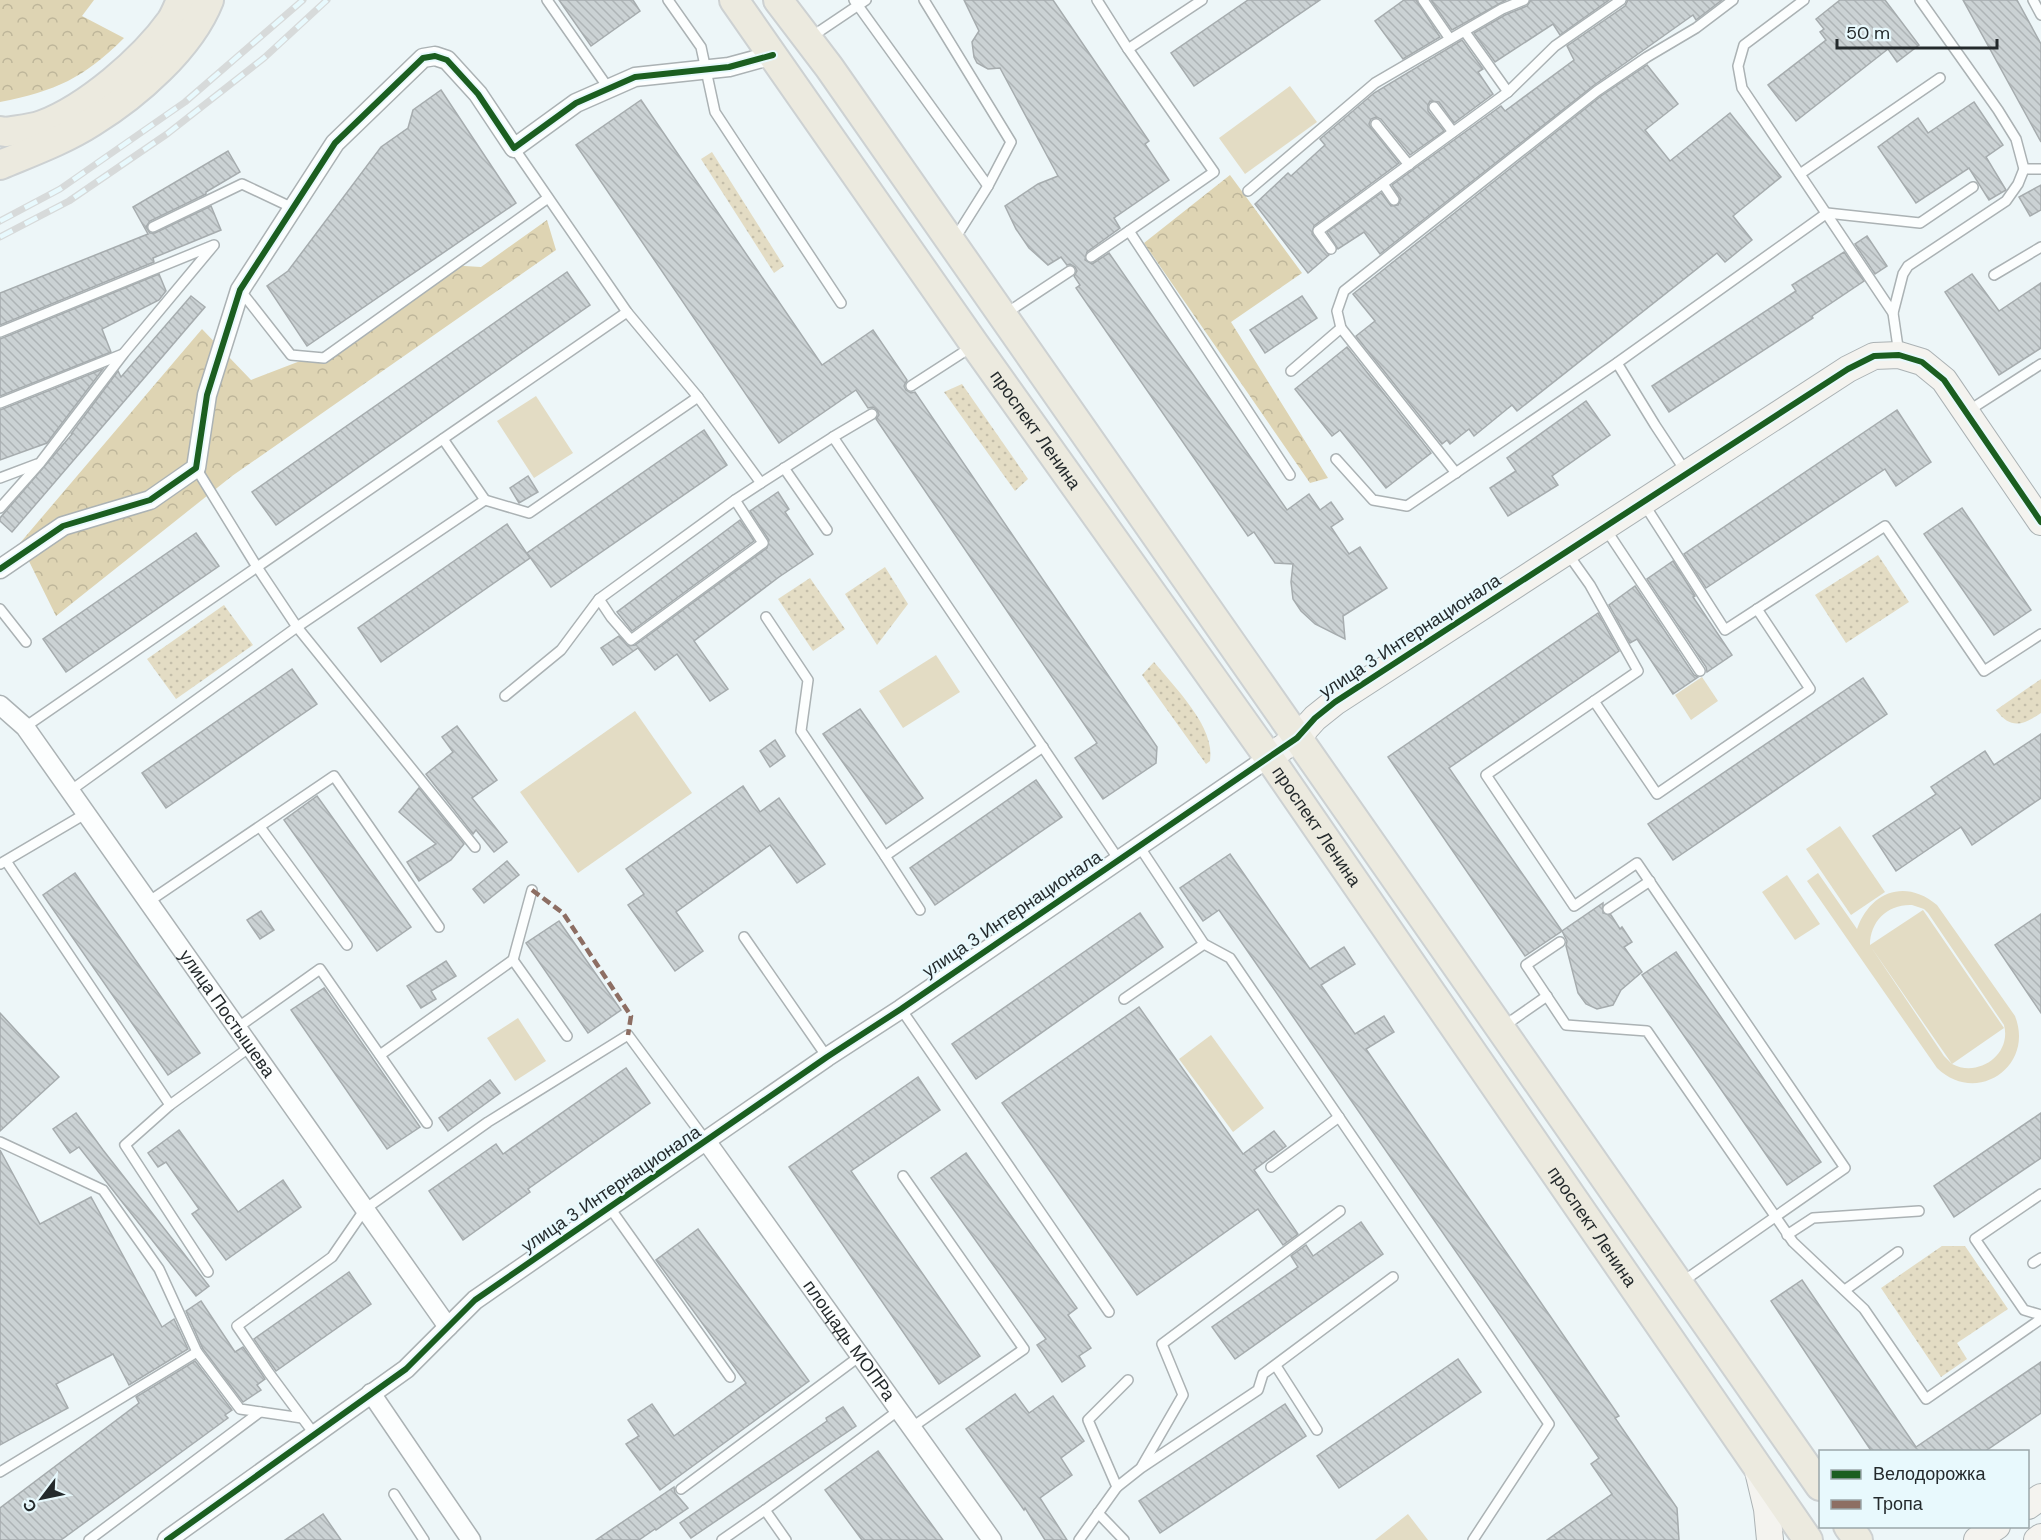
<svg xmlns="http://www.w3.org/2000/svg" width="2041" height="1540" viewBox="0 0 2041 1540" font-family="'DM Sans',sans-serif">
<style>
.green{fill:url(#green-dots)}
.forest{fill:url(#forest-crowns)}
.pitch{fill:#e3dcc4;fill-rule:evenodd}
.building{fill:url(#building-back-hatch);stroke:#a6acae;stroke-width:1.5}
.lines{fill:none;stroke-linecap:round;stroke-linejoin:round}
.lane-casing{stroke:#abb2b4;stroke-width:12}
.street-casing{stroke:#abb2b4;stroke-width:21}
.secondary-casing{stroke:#abb2b4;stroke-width:28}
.primary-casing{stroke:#cdd1d2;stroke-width:32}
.lane{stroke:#fcfefe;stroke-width:9}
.street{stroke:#fcfefe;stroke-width:18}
.secondary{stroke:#f4f3ef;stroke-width:26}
.primary{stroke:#eceadf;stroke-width:28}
.rail-casing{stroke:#d7dada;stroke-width:7}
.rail{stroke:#e8f9fd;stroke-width:4.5;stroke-dasharray:14;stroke-linecap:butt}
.quiet{stroke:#8d6e63;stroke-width:4.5;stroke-dasharray:9 4.5;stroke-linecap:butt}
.cycleway-casing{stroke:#e8f9fd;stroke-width:10}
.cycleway{stroke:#1b5e20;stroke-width:6}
.labels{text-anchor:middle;stroke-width:4.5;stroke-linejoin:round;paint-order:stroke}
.street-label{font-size:18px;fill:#242a2c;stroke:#e8f9fd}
</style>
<defs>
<pattern id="green-dots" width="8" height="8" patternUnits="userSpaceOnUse" patternTransform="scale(1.5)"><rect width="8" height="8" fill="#e3dcc4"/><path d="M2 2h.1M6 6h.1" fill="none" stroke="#c3bda9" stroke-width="1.8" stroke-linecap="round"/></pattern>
<pattern id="forest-crowns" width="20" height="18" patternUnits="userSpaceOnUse" patternTransform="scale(1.5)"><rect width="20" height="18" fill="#ded4b3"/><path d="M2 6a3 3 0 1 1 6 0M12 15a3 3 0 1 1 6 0" fill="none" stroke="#beb69a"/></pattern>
<pattern id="building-back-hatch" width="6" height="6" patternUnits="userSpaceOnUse" patternTransform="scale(1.5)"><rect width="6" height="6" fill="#cbd2d4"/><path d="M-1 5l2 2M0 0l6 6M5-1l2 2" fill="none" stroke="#aeb4b6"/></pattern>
</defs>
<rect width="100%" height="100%" fill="#edf6f8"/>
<g class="green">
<path d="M712 152 784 266 774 273 701 159Z"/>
<path d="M962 384 1028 479 1015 491 944 392Z"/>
<path d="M1878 555 1909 602 1846 643 1815 595Z"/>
<path d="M885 567 908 604 877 645 845 594Z"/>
<path d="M810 578 845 629 813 651 778 599Z"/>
<path d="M224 605 253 645 176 699 147 659Z"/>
<path d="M1154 662C1174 687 1216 727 1210 761L1206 764 1142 675Z"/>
<path d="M2041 679V713C2023 725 2011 730 1996 710Z"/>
<path d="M1942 1246H1965L2008 1309 1957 1343 1967 1359 1941 1377 1881 1288Z"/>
</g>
<g class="forest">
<path d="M0 0H94L82 16 124 38C84 78 56 91 0 102Z"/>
<path d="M1230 175 1302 273 1231 322 1328 478 1310 483 1144 243Z"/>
<path d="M547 220 556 250 232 476 56 616 20 543 202 329 251 380 334 348 448 265 481 267Z"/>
</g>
<g class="pitch">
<path d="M1290 86 1317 122 1245 174 1219 138Z"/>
<path d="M536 396 573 453 534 478 497 421Z"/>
<path d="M936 655 960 692 903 728 879 691Z"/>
<path d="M1702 677 1718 701 1691 720 1675 695Z"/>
<path d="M635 711 692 793 578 873 520 792Z"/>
<path d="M1840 826 1885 892 1851 915 1806 849Z"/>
<path d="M1818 873 1857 929C1870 892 1905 878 1937 905L2015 1016C2035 1067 1976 1106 1937 1068L1807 881ZM1912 905 1924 909 1928 913 2004 1025C2012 1055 1978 1078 1952 1064L2004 1028 1923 910 1870 945C1870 921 1888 904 1912 905ZM1871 947 1952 1064 1944 1056Z"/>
<path d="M1787 875 1820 924 1795 940 1762 892Z"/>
<path d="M518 1018 546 1061 515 1081 487 1038Z"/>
<path d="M1211 1035 1264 1108 1233 1132 1179 1059Z"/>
<path d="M1408 1514 1428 1540H1375Z"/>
</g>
<g class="building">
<path d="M559 0H633L640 11 591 46Z"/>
<path d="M964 0H1053L1149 141 1145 144 1169 180 1114 218 1120 228 1087 252 1085 260 1092 264 1109 253 1287 510 1309 494 1320 510 1331 502 1343 519 1331 527 1349 554 1360 547 1387 588 1343 616 1345 639 1315 624 1301 611 1293 599 1291 582 1293 564 1275 563 1254 532 1248 536 1076 288 1080 285 1074 276 1077 271 1075 267 1070 264 1067 265 1061 257 1048 265 1029 248 1016 229 1005 206 1038 184 1058 176 1000 68 988 69 977 63 974 57 972 42 979 31Z"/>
<path d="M1248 0H1320L1194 86 1171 53Z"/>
<path d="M1404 0H1416L1440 37 1403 59 1375 21Z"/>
<path d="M1431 0H1506L1452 30Z"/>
<path d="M1531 0H1609L1560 35 1553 24 1495 62 1474 33 1505 15 1527 6Z"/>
<path d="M1628 0H1722L1696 20 1693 15 1593 86 1380 254 1364 232 1338 249 1327 232 1381 193 1391 206 1398 205 1401 199 1392 185 1501 106 1505 111 1574 60 1567 46 1625 6Z"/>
<path d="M1840 0H1885L1919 45 1897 62 1888 49 1796 121 1768 85 1826 40 1820 32 1824 29 1816 19Z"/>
<path d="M1963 0H2017L2041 44V142Z"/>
<path d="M1462 40 1483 69 1478 72 1493 94 1454 123 1439 102 1430 101 1428 105V111L1444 131 1410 155 1381 119 1376 117 1371 119 1369 124 1371 128 1399 163 1314 226 1312 234 1329 255 1308 273 1255 204 1288 173 1291 176 1325 145 1320 139 1374 93Z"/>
<path d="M1647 65 1678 104 1645 130 1670 161 1730 113 1781 177 1733 216 1752 240 1725 262 1717 253 1517 411 1512 405 1474 436 1469 429 1450 444 1447 440 1442 444 1356 336 1375 321 1353 294 1601 96Z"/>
<path d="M441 90 516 203 307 346 267 286 288 271 381 147 408 128 413 110Z"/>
<path d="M641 100 822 365 873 330 907 380 904 386 906 390 911 393 915 392 1157 747 1156 763 1103 799 1075 758 1097 743 876 419 879 415 877 410 873 407 868 408 856 390 779 443 576 145Z"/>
<path d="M1974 102 2003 145 1986 157 2006 190 1989 200 1969 168 1916 203 1878 147 1918 118 1928 133Z"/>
<path d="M228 151 240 172 206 192V194L150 221 146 227 150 233H155L211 206 221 230 153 258 154 262 0 325V293L148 234 133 207Z"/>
<path d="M2041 185V210L2030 216 2019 197Z"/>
<path d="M1867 236 1887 266 1875 274 1855 244Z"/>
<path d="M1844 252 1864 281 1812 316 1813 318 1669 412 1652 386 1796 291 1792 285Z"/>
<path d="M567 272 590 305 276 525 252 492Z"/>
<path d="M159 274 166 291 159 300 102 329 111 352 0 396V339Z"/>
<path d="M1972 274 1999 311 2041 283V348L1999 375 1945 292Z"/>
<path d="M191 296 205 307 12 532 0 521V518L73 433 71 434 118 371 121 377Z"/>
<path d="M1302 296 1317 318 1265 353 1250 330Z"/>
<path d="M1347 347 1431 453 1386 488 1340 430 1332 436 1295 389Z"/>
<path d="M103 369 47 443 0 460V410Z"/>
<path d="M1586 401 1610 435 1552 476 1558 485 1508 516 1490 488 1516 471 1507 458Z"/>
<path d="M1897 410 1931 462 1896 486 1885 469 1706 588 1684 554Z"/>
<path d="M704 430 727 465 551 587 527 553Z"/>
<path d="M528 476 538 492 519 503 510 488Z"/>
<path d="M778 492 789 509 785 512 813 554 779 577 694 641 728 689 710 701 677 654 655 670 638 648 613 665 601 648 619 636 628 646 635 645 767 548 769 540 750 511Z"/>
<path d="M1962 508 2031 610 1994 635 1924 534Z"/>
<path d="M740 520 754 541 632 631 617 612Z"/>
<path d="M507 524 530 558 381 662 358 628Z"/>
<path d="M196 533 219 566 66 672 43 639Z"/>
<path d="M1673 561 1695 596 1693 597 1732 655 1707 672 1706 667 1647 579Z"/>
<path d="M1635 586 1694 675 1698 677 1673 694 1637 639 1630 643 1609 605Z"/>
<path d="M1598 613 1619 651 1449 768 1562 931 1525 956 1388 757Z"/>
<path d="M292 669 317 704 166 808 142 773Z"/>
<path d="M1863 678 1887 714 1673 860 1648 824Z"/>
<path d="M860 709 923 798 886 824 823 734Z"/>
<path d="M457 726 497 780 472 798 507 842 494 852 476 830 473 834 426 774 453 752 442 737Z"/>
<path d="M2041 734V798L1972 845 1961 827 1896 871 1873 836 1936 794 1931 787 1985 751 1994 765Z"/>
<path d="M775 740 785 756 770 767 760 751Z"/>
<path d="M1036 780 1062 817 935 905 910 868Z"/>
<path d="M743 786 760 812 779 798 825 864 797 883 770 845 676 912 703 951 675 971 628 905 644 894 626 869Z"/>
<path d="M419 788 464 844 451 860 419 881 407 862 436 844 399 812Z"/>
<path d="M317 796 411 927 377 951 284 820Z"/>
<path d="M1230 854 1310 969 1344 947 1355 964 1321 985 1355 1034 1384 1016 1394 1032 1366 1049 1619 1416 1615 1418 1677 1508 1679 1540H1547L1612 1494 1591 1464 1599 1458 1219 910 1203 921 1180 888Z"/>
<path d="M507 861 519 875 484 903 473 889Z"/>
<path d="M75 873 200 1053 168 1075 43 895Z"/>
<path d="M1603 903V913L1611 915 1620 929 1622 927 1632 942 1624 947 1642 972 1621 990 1613 1005 1597 1009 1586 1004 1578 993 1566 946 1567 941 1562 931Z"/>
<path d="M261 911 274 930 260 939 247 920Z"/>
<path d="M1140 913 1163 947 976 1079 952 1044Z"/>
<path d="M2041 914V1013L1995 945Z"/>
<path d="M559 921 621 1010 588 1033 526 943Z"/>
<path d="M1676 952 1821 1162 1787 1185 1642 975Z"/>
<path d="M446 961 456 976 431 991 436 999 421 1008 407 986Z"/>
<path d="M324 988 420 1127 387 1149 291 1010Z"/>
<path d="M1139 1007 1243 1154 1274 1131 1286 1146 1254 1170 1298 1234 1283 1245 1258 1209 1137 1295 1002 1103Z"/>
<path d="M0 1013 59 1077 0 1131Z"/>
<path d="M626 1068 650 1103 528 1189 530 1192 463 1240 429 1191 496 1144 503 1154Z"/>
<path d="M918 1077 940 1110 851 1171 980 1356 939 1384 789 1167Z"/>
<path d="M490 1080 500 1093 448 1131 439 1118Z"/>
<path d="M76 1113 103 1150 209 1286 196 1296 79 1147 70 1153 53 1129Z"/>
<path d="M2041 1113V1158L1954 1217 1934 1186Z"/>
<path d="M179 1130 238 1212 283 1180 301 1207 226 1260 192 1214 199 1209 166 1162 158 1167 148 1153Z"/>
<path d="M0 1150 40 1224 91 1197 162 1327 174 1319 188 1349 129 1385 113 1354 56 1384 68 1408 0 1445Z"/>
<path d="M966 1153 1077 1308 1068 1315 1091 1348 1079 1356 1085 1366 1062 1382 1037 1345 1046 1339 931 1178Z"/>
<path d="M1361 1222 1383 1254 1235 1359 1212 1327 1298 1267 1291 1256 1306 1245 1313 1256Z"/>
<path d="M698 1229 809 1381 660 1490 626 1444 639 1436 628 1420 652 1404 674 1436 746 1383 656 1260Z"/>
<path d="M349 1272 371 1304 276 1371 254 1339Z"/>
<path d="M1802 1280 1916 1447 2041 1362V1413L1984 1452H1872L1771 1301Z"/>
<path d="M201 1301 235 1352 243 1347 265 1379 257 1385 261 1390 243 1402 203 1349 186 1311Z"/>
<path d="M1458 1359 1481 1392 1339 1488 1317 1456Z"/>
<path d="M195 1361 232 1410 225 1415 228 1418 61 1540H0V1508L139 1403 136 1397Z"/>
<path d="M1015 1394 1029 1413 1053 1396 1084 1441 1061 1458 1072 1475 1040 1498 1067 1540H1045L1025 1508 1024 1510 966 1429Z"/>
<path d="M1285 1404 1306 1436 1160 1533 1139 1501Z"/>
<path d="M843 1407 856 1426 691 1538 680 1523 827 1421 826 1418Z"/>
<path d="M878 1451 943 1540H862L825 1490Z"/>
<path d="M674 1487 675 1493 688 1508 656 1530 655 1529 639 1540H596Z"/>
<path d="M323 1514 341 1540H285Z"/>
</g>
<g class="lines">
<g class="lane-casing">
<g id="lane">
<path d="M547 0 609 89"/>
<path d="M668 0 701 47 715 112 841 303"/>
<path d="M854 0 988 186"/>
<path d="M924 0 1011 142 988 186 954 240"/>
<path d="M1097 0 1128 49 1214 172 1129 231 1290 475"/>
<path d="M1423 0 1450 39"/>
<path d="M1804 0 1744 45 1738 66 1742 88 1893 313 1899 354"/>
<path d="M1920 0 1998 110 2016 139 2024 169"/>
<path d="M2033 0 2041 15"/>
<path d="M1465 32 1508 92"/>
<path d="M811 37 866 0"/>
<path d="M1128 49 1202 0"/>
<path d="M1434 107 1453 132"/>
<path d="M1376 124 1409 165"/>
<path d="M514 148 627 312 698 397 761 483 833 437 1119 860"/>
<path d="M1800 174 1940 78"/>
<path d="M1383 184 1394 200"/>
<path d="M1248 191 1375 83 1502 9 1524 0"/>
<path d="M153 227 242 184 293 208"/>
<path d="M1331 249 1318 231 1508 92 1555 46 1621 0"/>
<path d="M1091 257 1129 231"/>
<path d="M1994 275 2041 247"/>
<path d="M240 290 291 355 324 358 548 198"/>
<path d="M1893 313 1903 274 1908 266 2006 201 2018 184 2024 169H2041"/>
<path d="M1005 314 1070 271"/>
<path d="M0 332 214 245 124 353 40 463 0 508"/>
<path d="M1617 363 1655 425 1686 472"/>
<path d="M1291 371 1341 328"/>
<path d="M911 386 973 346"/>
<path d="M0 403 123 354"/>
<path d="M1968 411 2041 364"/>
<path d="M833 437 872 414"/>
<path d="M443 439 485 500"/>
<path d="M1336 459 1373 500 1407 506 1617 363 1827 213 1920 223 1973 187"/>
<path d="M196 468 257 567 297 627 475 847"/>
<path d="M784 468 827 530"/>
<path d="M1456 473 1341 328 1337 311 1344 291 1597 91 1647 57 1696 28 1733 0"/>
<path d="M0 478 37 464"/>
<path d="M1644 504 1725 630 1885 526 1984 671 2041 634"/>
<path d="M1605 528 1700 671"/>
<path d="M1568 554 1590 585 1638 671 1486 775 1574 906 1637 863 1845 1168 1682 1282"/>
<path d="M599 599 611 617 631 640 763 543 735 500"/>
<path d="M0 609 26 642"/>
<path d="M766 617 808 680 801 731 885 856 1043 747"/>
<path d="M505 696 561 650 599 599 735 500 761 483"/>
<path d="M1594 701 1657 794 1810 689 1757 609"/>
<path d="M25 727 627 312"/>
<path d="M70 791 297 627 485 500 529 513 698 397"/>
<path d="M260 827 347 945"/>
<path d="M1139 846 1204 944 1230 958 1549 1424 1473 1540"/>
<path d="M885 856 920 910"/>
<path d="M6 861 170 1105"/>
<path d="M0 864 85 814"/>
<path d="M148 902 334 776 439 927"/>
<path d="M1608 909 1650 881"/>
<path d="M744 937 827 1057"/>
<path d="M1560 942 1526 965 1566 1025 1647 1031 1793 1242 1864 1309 1926 1399 2041 1319"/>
<path d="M513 960 532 890"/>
<path d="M1124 999 1204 944"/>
<path d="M901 1009 1109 1312"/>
<path d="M1504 1026 1547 996"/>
<path d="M237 1028 320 969 427 1123"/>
<path d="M380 1055 513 960 567 1036"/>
<path d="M0 1142 103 1190 159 1269 197 1352 240 1409 302 1418"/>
<path d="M1271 1167 1339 1117"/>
<path d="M903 1176 1024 1349 911 1428"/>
<path d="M2041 1194 1975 1239 2024 1310 2041 1315"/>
<path d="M610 1208 730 1377"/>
<path d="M1787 1235 1813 1218 1919 1211"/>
<path d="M2033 1263 2041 1258"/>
<path d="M208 1272 125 1145 170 1105 250 1047"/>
<path d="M1845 1290 1898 1252"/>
<path d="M1276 1366 1317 1430"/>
<path d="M315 1435 269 1373 237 1326 332 1257 365 1209 488 1122 628 1035 707 1142"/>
<path d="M1142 1466 1183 1395 1162 1344 1340 1211"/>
<path d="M0 1472 197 1352"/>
<path d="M1117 1487 1088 1420 1128 1380"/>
<path d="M681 1489 860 1356"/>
<path d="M394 1494 424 1540"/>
<path d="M765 1510 899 1410"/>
<path d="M1098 1513 1124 1540"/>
<path d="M89 1540 260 1412"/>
<path d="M722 1540 765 1510 786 1540"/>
<path d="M1079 1540 1117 1487 1141 1468 1258 1390 1263 1374 1393 1277"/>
</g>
</g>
<g class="street-casing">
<g id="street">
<path d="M0 569 63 526 150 500 196 468 207 395 240 290 335 143 423 58 435 56 447 60 478 94 514 148 576 103 635 77 729 67 773 55"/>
<path id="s1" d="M0 705 25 727 448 1327"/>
<path id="s2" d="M707 1142 992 1540"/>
<path d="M371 1393 471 1540"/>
<path d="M167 1540 406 1369 475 1300 827 1057 901 1009 1268 758"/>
</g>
</g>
<g class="secondary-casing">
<g id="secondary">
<path d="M1268 758 1297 738 1315 718 1335 702 1848 369 1874 356 1899 355 1922 362 1944 380 2041 522"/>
<path d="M1758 1471 1767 1509 1770 1540"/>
<path d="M2028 1506 2041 1497"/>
<path d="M1977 1540 1997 1526"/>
<path d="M2037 1540 2041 1537"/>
</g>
</g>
<g class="primary-casing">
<g id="primary">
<path id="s3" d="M734 0 975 345 1277 769 1808 1540"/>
<path d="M778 0 829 67C1160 540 1492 1012 1820 1486"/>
<path d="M0 131 6 132C17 130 31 129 42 125 87 108 143 60 171 21 175 15 178 7 181 0"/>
<path d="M0 165C31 152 64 140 92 122 136 95 190 48 209 0"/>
<path d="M1848 1526 1858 1540"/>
</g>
</g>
<use href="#lane" class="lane"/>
<use href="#street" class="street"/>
<use href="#secondary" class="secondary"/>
<use href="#primary" class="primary"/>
<g class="rail-casing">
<g id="rail">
<path d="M0 221 60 189 185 102 303 0"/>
<path d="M0 237 69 201 167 134 264 58 327 0"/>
</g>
</g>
<use href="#rail" class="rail"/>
<path class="quiet" d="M532 890 563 913 631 1016 628 1035"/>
<g class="cycleway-casing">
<g id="cycleway">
<path d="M0 569 63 526 150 500 196 468 207 395 240 290 335 143 423 58 435 56 447 60 478 94 514 148 576 103 635 77 729 67 773 55"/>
<path d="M167 1540 406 1369 475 1300 827 1057 901 1009 1297 738 1315 718 1335 702 1848 369 1874 356 1899 355 1922 362 1944 380 2041 522"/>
</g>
</g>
<use href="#cycleway" class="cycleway"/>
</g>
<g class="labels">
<g class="street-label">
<text dy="6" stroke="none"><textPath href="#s3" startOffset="525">проспект Ленина</textPath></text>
<text transform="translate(1410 636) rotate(-33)" y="6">улица 3 Интернационала</text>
<text dy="6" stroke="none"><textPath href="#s3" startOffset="1011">проспект Ленина</textPath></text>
<text transform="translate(1012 914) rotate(-34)" y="6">улица 3 Интернационала</text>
<text dy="6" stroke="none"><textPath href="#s1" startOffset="384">улица Постышева</textPath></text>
<text transform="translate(611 1189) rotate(-34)" y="6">улица 3 Интернационала</text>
<text dy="6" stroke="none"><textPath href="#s3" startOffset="1497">проспект Ленина</textPath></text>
<text dy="6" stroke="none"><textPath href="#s2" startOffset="244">площадь МОПРа</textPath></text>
</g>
</g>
<rect x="1819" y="1450" width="210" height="78" fill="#e8f9fd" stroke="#9aa6a9" stroke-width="1.5"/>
<rect x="1831" y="1470" width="30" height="9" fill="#1b5e20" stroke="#9aa6a9" stroke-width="1.5"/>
<text x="1873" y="1480" font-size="18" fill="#242a2c">Велодорожка</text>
<rect x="1831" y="1500" width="30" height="9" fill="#8d6e63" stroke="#9aa6a9" stroke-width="1.5"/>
<text x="1873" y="1510" font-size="18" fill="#242a2c">Тропа</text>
<g transform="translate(42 1498) rotate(238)" stroke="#e8f9fd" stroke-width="4.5" paint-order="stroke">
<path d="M0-4.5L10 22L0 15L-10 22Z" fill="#242a2c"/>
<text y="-9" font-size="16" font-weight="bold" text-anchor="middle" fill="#242a2c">С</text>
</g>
<path d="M1837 39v9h160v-9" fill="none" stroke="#242a2c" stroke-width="3"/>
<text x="1846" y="39" font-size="18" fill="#242a2c" stroke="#e8f9fd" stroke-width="4.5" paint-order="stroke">50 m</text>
</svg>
